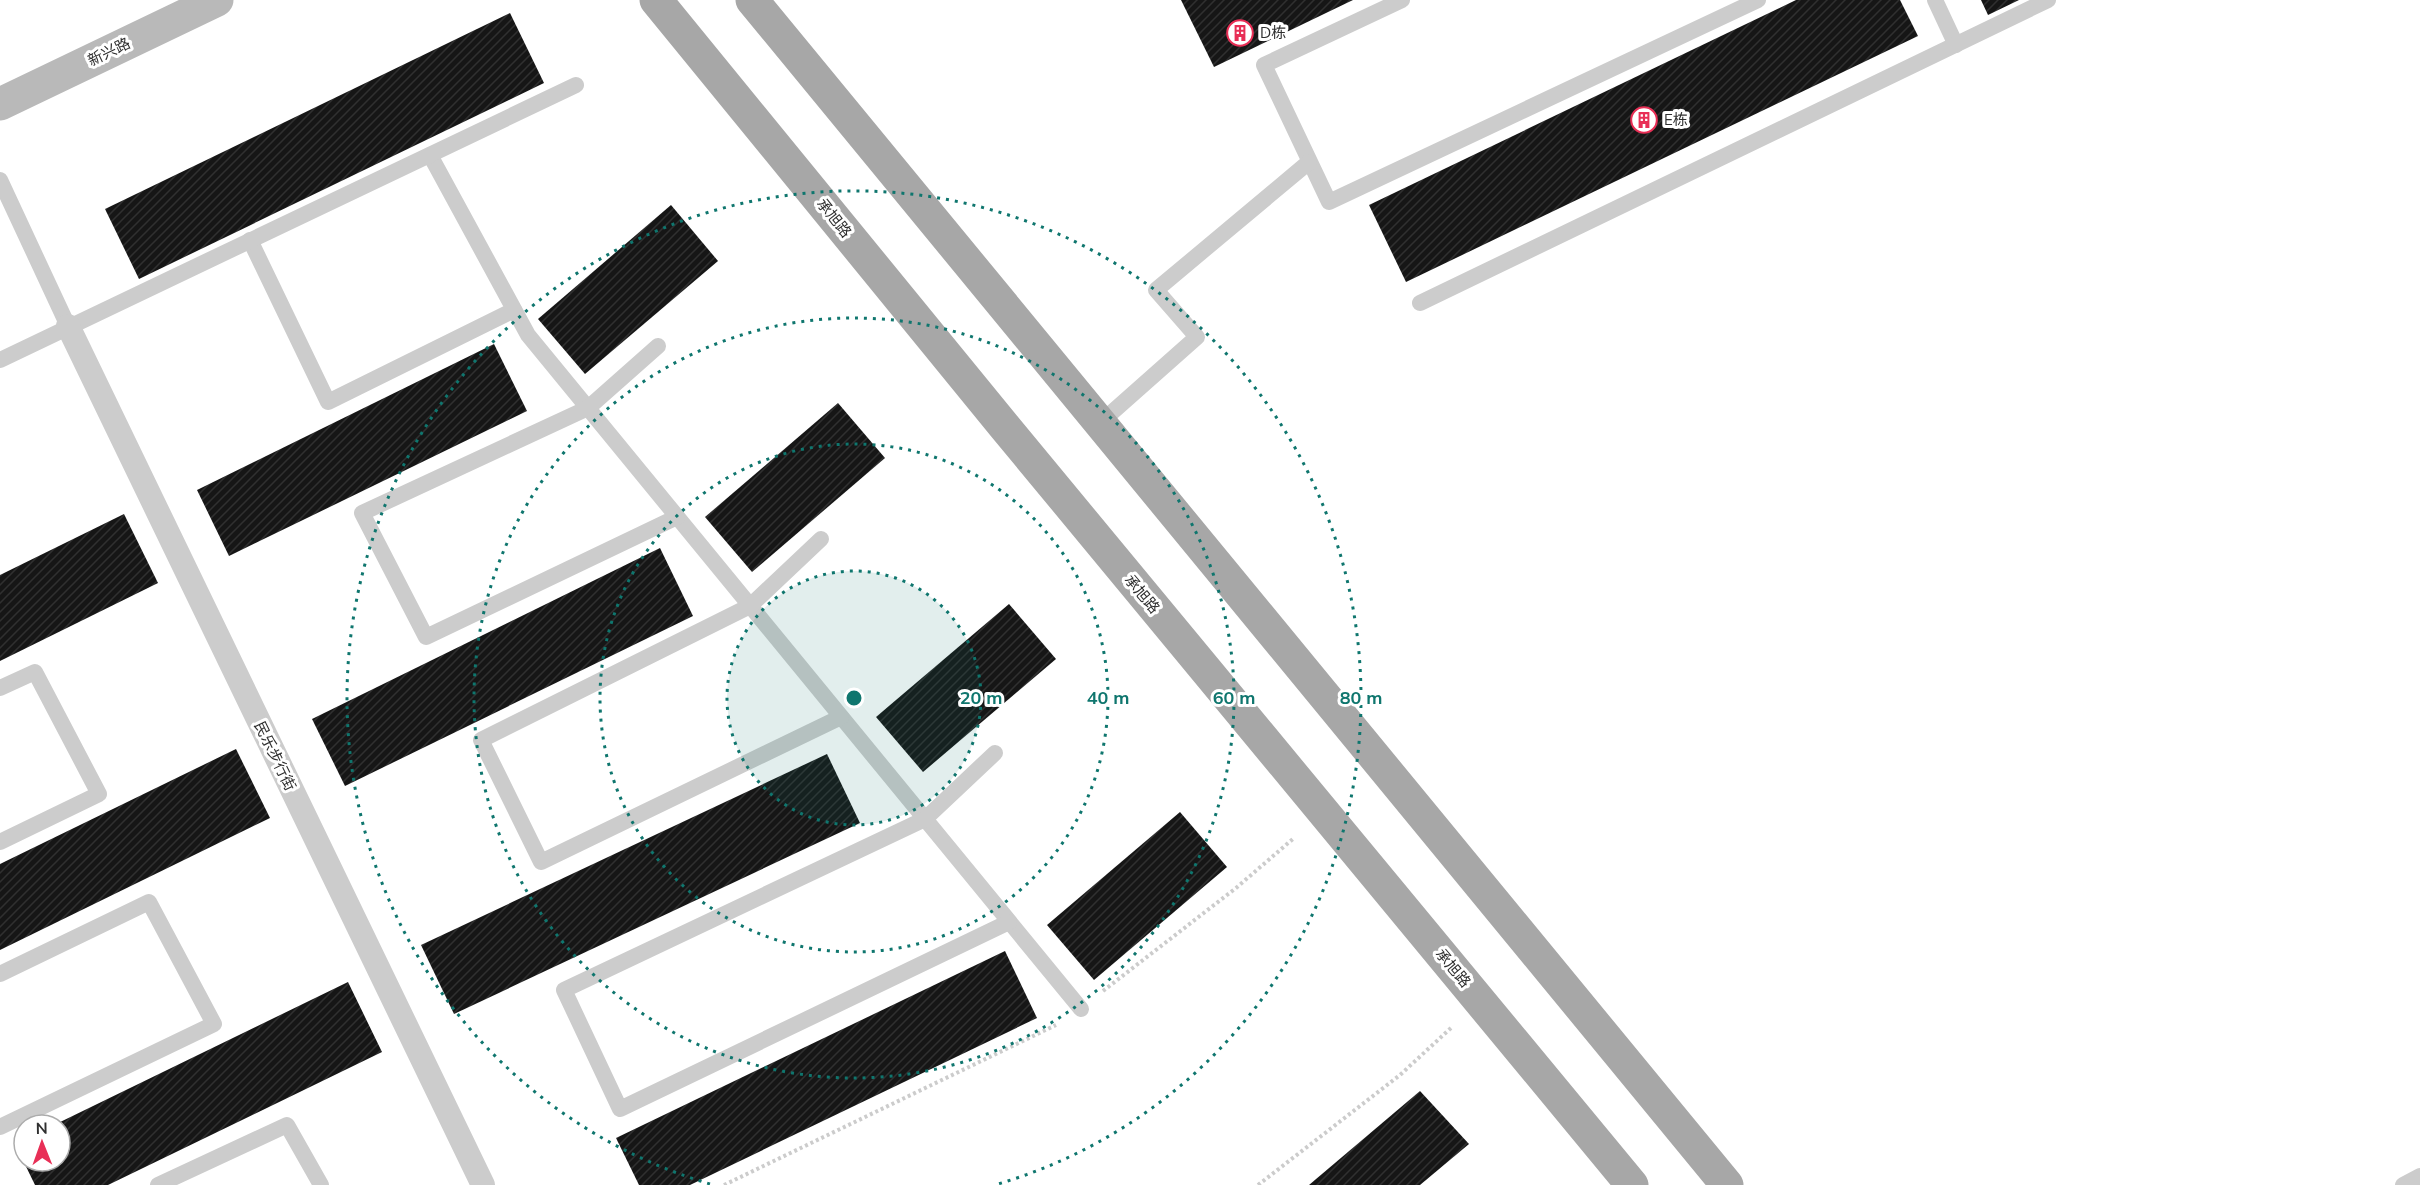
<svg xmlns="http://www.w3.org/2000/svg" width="2420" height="1185" viewBox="0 0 2420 1185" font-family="Mulish,'Noto Sans SC',sans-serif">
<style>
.building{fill:url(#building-hatch)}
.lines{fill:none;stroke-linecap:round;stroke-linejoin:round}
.path{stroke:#ccc;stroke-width:4;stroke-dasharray:3 3;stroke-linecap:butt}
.service{stroke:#ccc;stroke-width:16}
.pedestrian{stroke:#ccc;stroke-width:24}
.secondary{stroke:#b9b9b9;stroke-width:33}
.primary{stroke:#a7a7a7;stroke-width:33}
.ring{fill:none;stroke:#0f766e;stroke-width:3;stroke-dasharray:3 6}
.labels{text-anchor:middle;stroke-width:6;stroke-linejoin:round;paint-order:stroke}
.poi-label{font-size:15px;fill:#2f2f2f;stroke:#fff;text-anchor:start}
.street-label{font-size:15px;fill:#2f2f2f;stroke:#fff}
.centre{fill:#0f766e;stroke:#fff;stroke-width:3}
.ring-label{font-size:18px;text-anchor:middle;font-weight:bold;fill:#0f766e;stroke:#fff;stroke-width:6;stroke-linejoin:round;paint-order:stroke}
</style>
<defs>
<pattern id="building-hatch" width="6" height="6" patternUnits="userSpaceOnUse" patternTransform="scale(1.5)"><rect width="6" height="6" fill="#161616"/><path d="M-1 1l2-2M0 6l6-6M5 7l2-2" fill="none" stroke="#303030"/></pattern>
</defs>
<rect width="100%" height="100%" fill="#fff"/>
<g class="building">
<path d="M1181 0H1353L1214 67Z"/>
<path d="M1796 0H1900L1918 36 1406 282 1369 205Z"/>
<path d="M1981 0H2019L1988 15Z"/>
<path d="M510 13 544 83 139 279 105 209Z"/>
<path d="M671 205 718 261 585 374 538 319Z"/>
<path d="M494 344 527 411 229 556 197 490Z"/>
<path d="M838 403 885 458 752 572 705 517Z"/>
<path d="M124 514 158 583 0 661V575Z"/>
<path d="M660 548 693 616 345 786 312 719Z"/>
<path d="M1009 604 1056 659 923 772 876 717Z"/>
<path d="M236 749 270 818 0 950V864Z"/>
<path d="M827 754 860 823 454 1014 421 945Z"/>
<path d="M1180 812 1227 867 1094 980 1047 925Z"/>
<path d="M1005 951 1037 1018 690 1185H639L616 1138Z"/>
<path d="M348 982 382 1052 108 1185H35L15 1144 24 1140V1161H60V1125H54Z"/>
<path d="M1420 1091 1469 1144 1420 1185H1309Z"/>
</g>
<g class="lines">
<g class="path">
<path d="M1103 991 1236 888 1294 838"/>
<path d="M724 1185 1056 1025"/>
<path d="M1258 1185 1400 1075 1452 1027"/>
</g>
<g class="service">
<path d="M1402 0 1264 65 1329 202 1758 0"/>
<path d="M1935 0 1956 45"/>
<path d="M430 155 528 335 1081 1009"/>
<path d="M0 180 68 326"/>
<path d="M250 240 328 402 514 310"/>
<path d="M1420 303 2048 0"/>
<path d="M658 346 588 408 362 513 426 637 677 517"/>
<path d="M0 360 576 85"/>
<path d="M1100 423 1197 337 1156 290 1309 162"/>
<path d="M821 539 750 606 481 740 541 862 841 717"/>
<path d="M0 688 35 672 99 794 0 842"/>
<path d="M995 753 925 819 564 990 620 1109 1009 922"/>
<path d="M0 974 149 902 214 1024 0 1127"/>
<path d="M158 1185 287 1125 321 1185"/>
<path d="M2403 1185 2420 1176"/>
</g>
<path class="pedestrian" d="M68 326 483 1185"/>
<path class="secondary" d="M0 104 217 0"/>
<g class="primary">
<path d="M656 0 1004 426 1632 1185"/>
<path d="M752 0 1727 1185"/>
</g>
</g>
<circle cx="854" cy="698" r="127" fill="#0f766e" fill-opacity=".12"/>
<g class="ring">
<circle cx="854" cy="698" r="127"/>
<circle cx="854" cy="698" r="254"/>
<circle cx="854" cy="698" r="380"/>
<path d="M710 1184A507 507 0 1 1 998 1184"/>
</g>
<defs>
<g id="building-ring" transform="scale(1.35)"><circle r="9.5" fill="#fff" stroke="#e82f56" stroke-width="1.5"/><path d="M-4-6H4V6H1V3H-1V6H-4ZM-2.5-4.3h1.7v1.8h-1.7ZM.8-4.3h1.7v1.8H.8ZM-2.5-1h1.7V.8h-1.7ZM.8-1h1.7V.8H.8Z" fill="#e82f56"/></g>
</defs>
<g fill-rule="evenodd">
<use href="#building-ring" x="1240" y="33"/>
<use href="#building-ring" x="1644" y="120"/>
</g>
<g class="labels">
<g class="poi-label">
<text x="1260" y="38">D栋</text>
<text x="1664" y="125">E栋</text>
</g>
<g class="street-label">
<text transform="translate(109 52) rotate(-26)" y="5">新兴路</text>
<text transform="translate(834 218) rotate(51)" y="5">承旭路</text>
<text transform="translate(1142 594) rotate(50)" y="5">承旭路</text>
<text transform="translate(275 756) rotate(64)" y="5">民乐步行街</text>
<text transform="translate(1453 968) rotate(50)" y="5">承旭路</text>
</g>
</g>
<circle cx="854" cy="698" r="9" class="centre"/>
<g class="ring-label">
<text x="981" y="704">20 m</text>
<text x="1108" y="704">40 m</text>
<text x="1234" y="704">60 m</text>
<text x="1361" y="704">80 m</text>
</g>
<g transform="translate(42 1143) rotate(359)"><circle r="28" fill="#ffffff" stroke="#acacac" stroke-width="1.5"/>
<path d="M0-4.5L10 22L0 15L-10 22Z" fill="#e82f56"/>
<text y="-9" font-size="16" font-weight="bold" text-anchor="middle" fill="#2f2f2f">N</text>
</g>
</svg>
